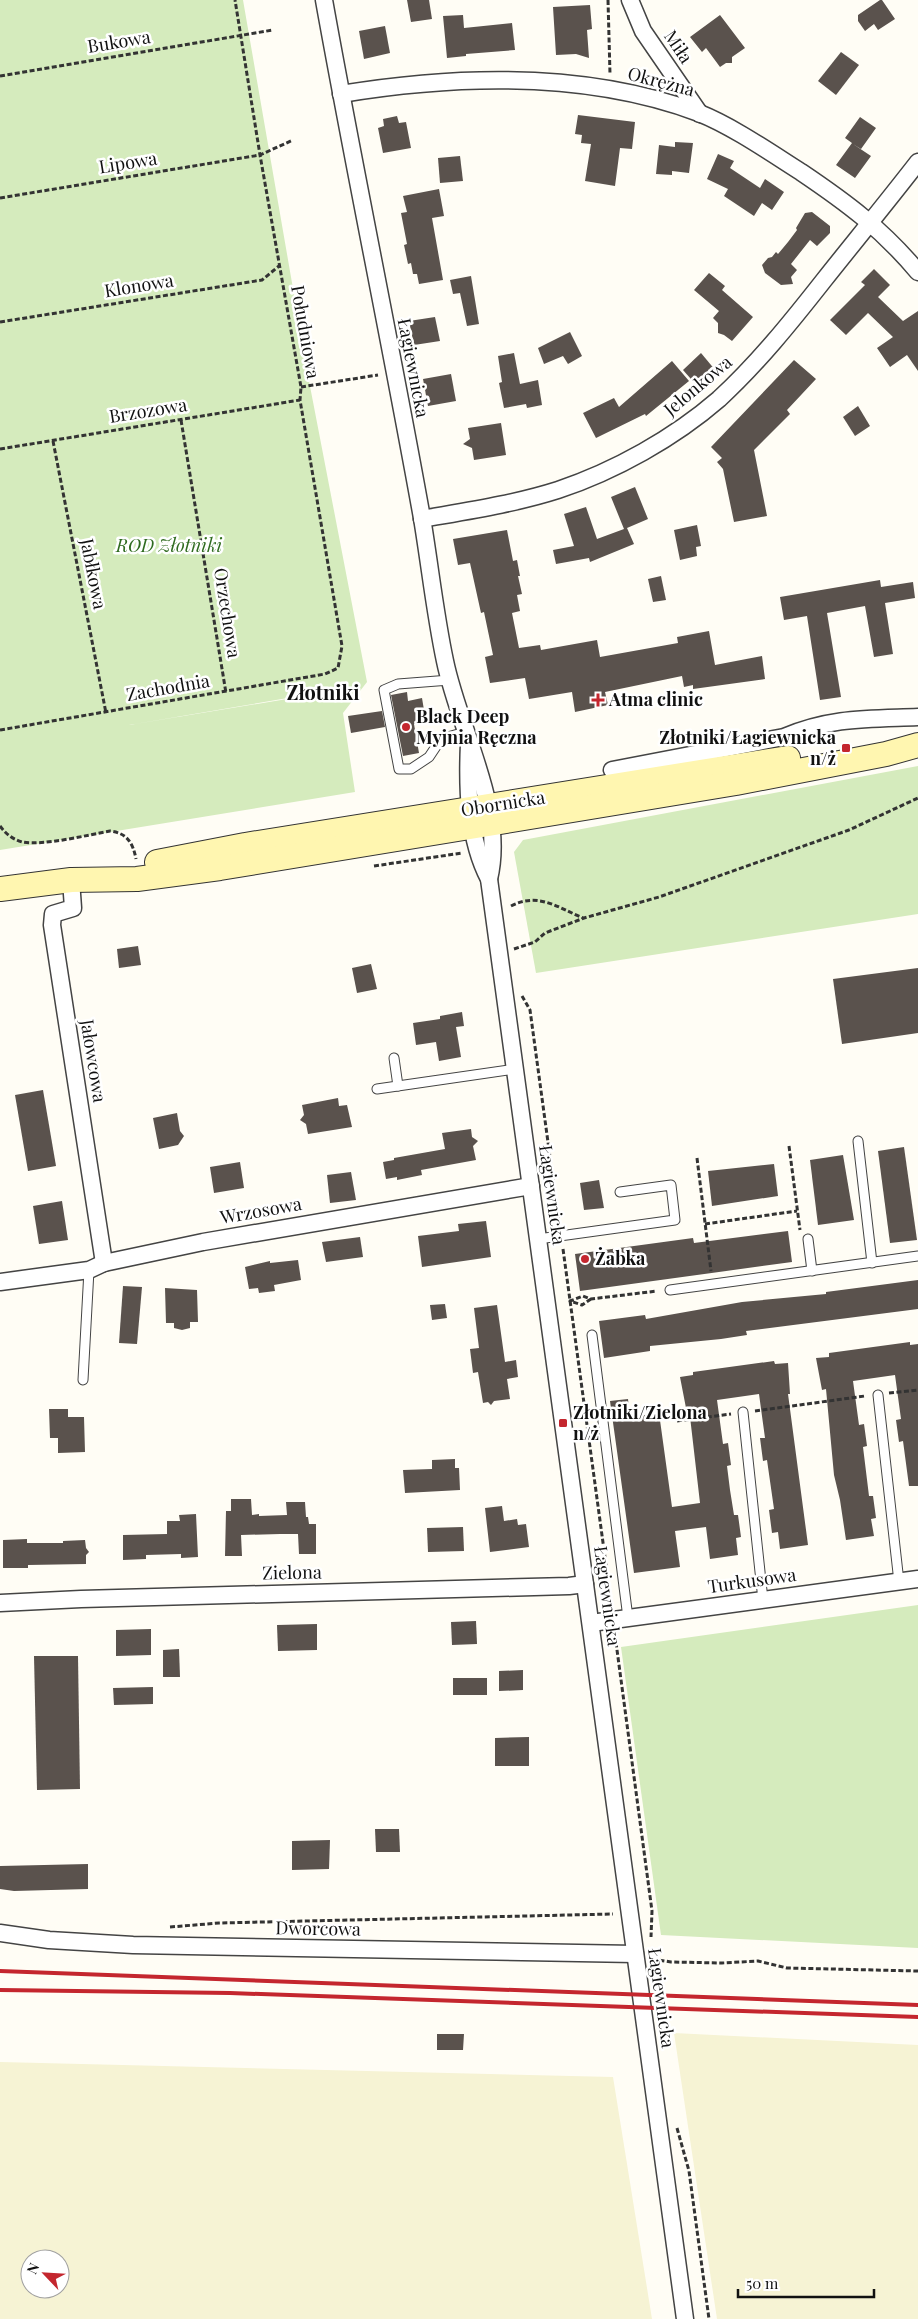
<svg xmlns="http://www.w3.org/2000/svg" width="918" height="2319" viewBox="0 0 918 2319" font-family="'Playfair Display',serif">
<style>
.farmland{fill:#f6f3d4;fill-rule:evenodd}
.green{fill:#d5ebbd;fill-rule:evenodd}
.building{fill:#5a524d}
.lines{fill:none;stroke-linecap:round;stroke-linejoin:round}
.service-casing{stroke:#444;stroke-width:11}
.minor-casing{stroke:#444;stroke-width:19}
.secondary-casing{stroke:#333;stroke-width:26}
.path{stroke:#333;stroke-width:3;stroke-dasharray:5 2.5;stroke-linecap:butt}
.service{stroke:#fff;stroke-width:9}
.minor{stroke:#fff;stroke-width:16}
.secondary{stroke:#fff6b0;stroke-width:24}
.rail{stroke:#c4262e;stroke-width:4}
.poi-dot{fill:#c4262e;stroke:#fff;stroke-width:2}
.labels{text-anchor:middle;stroke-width:5;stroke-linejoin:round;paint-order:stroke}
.street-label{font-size:18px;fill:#111;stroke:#fff}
.park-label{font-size:18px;font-style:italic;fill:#2f6b1f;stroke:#fff}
.poi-label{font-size:18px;font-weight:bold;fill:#111;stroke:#fff;text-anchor:start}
.quarter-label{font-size:20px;font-weight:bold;fill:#111;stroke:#fff}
</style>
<rect width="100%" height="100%" fill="#fffdf5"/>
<g class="farmland">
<path d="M674 2033 918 2045V2319H717Z"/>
<path d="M0 2062 613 2077 652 2319H0ZM30 2259H60V2289H30Z"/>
</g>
<g class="green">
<path d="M0 0H243L309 381 367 682 343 713 355 792 0 850ZM348 686 323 693 129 725 323 692Z"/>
<path d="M918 766V914L536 973 514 852 523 840Z"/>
<path d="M918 1605V1948L661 1935 621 1647Z"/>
</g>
<g class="building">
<path d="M407 0H429L432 19 411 22Z"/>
<path d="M880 0H882L895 19 878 30 874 24 865 31 858 21V15Z"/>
<path d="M590 5 592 29 587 30 589 58 576 54 556 55 553 7Z"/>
<path d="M463 15 464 28 512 23 515 50 466 54V56L447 58 443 16Z"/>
<path d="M720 15 745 48 732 57V63H726L720 67 706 48 702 52 690 37Z"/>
<path d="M385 26 390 53 364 59 359 31Z"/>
<path d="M841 52 859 65 836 95 818 81Z"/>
<path d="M578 115 635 122 632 149 620 148 615 186 585 181 591 144 581 143 582 135 575 134Z"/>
<path d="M397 116 399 123 406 122 411 148 383 153 378 128 384 126 383 119Z"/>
<path d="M860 117 876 128 861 149 853 144 871 156 855 178 836 165 852 143 845 138Z"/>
<path d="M675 142 693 143 689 173 672 171V175L656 174 659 145 675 147Z"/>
<path d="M718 154 734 161 730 168 760 188 765 179 784 192 772 210 762 203 754 216 724 196 728 189 707 179Z"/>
<path d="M460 156 463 181 440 183 438 158Z"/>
<path d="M439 189 444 216 432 218 443 280 419 284 417 274H413L411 263 408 264 404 245 407 244 401 213 407 212 403 196Z"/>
<path d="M812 212 830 226V233L817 246 810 240 791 264 797 270 791 277 793 284 781 285 765 273 762 265 768 258 772 257 776 252 778 254 788 242 797 230 796 228 805 213Z"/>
<path d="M874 269 890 285 878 297 903 321 918 311V371L907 355 890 367 877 348 893 337 868 313 846 335 830 320 865 285 861 282Z"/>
<path d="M709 273 725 286 722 290 753 317 732 341 724 335 718 333V323L713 318 719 311 694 290Z"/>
<path d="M471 276 479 324 467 326 460 293 453 294 450 280Z"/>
<path d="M435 317 440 341 414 345 409 321Z"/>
<path d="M570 332 582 356 568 364 563 356 544 364 538 348Z"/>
<path d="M514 353 520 384 538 380 542 405 527 408 526 404 504 408 499 383 502 382 498 356Z"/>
<path d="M701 353 716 371 698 387 683 370Z"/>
<path d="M794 360 816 379 787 410 790 414 754 450 767 516 734 522 723 469 717 462 722 458 711 447Z"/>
<path d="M672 361 689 381 646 416 645 414 596 438 583 413 614 398 619 407Z"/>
<path d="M451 374 456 401 428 406 423 379Z"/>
<path d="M858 406 870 426 855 436 843 417Z"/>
<path d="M501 423 506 455 474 460 472 448 463 444 470 439 468 428Z"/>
<path d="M635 487 648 519 627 528 634 544 590 562 589 558 556 564 553 550 574 546 564 514 586 507 597 539 624 529 611 497Z"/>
<path d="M697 525 701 546 696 547 697 556 680 560 674 530Z"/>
<path d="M507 530 513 561 517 560 520 576H518L522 594 517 595 520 611 512 613 519 648 540 645 541 650 597 640 600 657 678 643 677 637 709 631 715 665 762 656 765 679 693 689V685L684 687 682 676 605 692 608 705 575 712 572 692 529 699 525 678 490 683 485 657 493 655 484 612 481 613 470 563 458 565 453 539Z"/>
<path d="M661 576 666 600 653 602 648 579Z"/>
<path d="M880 580 881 587 913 582 915 598 885 603 893 654 874 657 865 606 827 613 841 697 820 700 807 616 784 620 780 597Z"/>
<path d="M407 692 408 701 422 698 426 722 414 724 419 753 403 756 391 695Z"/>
<path d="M382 711 385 727 351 733 348 716Z"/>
<path d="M138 946 141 965 119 968 117 949Z"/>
<path d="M371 964 377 989 357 993 352 968Z"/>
<path d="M918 968V1033L842 1044 833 979Z"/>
<path d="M462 1012 464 1026 456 1027 461 1057 439 1061 436 1042 416 1045 413 1023 440 1019V1016Z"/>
<path d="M43 1090 56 1166 28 1171 15 1095Z"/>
<path d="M338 1098 339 1106 347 1105 352 1127 308 1134 306 1124 300 1120 304 1115 302 1105Z"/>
<path d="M177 1113 180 1131 184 1136 178 1145 159 1149 153 1118Z"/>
<path d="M471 1129 472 1137 478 1141 473 1146 476 1160 421 1170 422 1175 397 1180V1177L386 1179 383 1162 394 1160V1158L445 1149 442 1133Z"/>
<path d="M904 1147 917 1240 890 1243 878 1151Z"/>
<path d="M843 1155 854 1220 818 1225 810 1160Z"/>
<path d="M240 1162 244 1188 214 1193 210 1167Z"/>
<path d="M774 1164 778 1196 712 1206 708 1171Z"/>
<path d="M351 1172 356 1200 330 1203 327 1175Z"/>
<path d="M599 1180 604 1208 584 1210 580 1183Z"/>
<path d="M62 1201 68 1240 39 1244 33 1206Z"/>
<path d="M486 1221 491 1257 422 1267 418 1236 459 1231 458 1224Z"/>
<path d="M788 1231 792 1262 580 1291 575 1254 693 1238 694 1243Z"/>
<path d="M360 1237 363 1257 326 1262 322 1242Z"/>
<path d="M298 1260 301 1280 274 1285 275 1291 259 1293 258 1288 249 1289 245 1267 270 1261V1263Z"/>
<path d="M918 1280V1309L746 1331 747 1335 721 1339 650 1346V1351L604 1358 599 1321 645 1315 646 1319 742 1302 826 1294V1292Z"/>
<path d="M123 1286 142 1287 137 1344 119 1343Z"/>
<path d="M165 1288 197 1290 198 1322H190V1328L182 1330 174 1328V1323H166Z"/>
<path d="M445 1304 447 1318 432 1320 430 1305Z"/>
<path d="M497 1305 505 1362 516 1360 518 1377 507 1379 510 1399 494 1401 491 1405 488 1402 483 1403 478 1372 473 1373 470 1349 479 1348 474 1308Z"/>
<path d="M910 1342V1345L918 1344V1486H909L903 1441 899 1442 896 1420 901 1419 895 1375 853 1381 859 1425 864 1424 867 1446 863 1447 869 1496H873L876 1518 871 1519 874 1536 846 1540 840 1500 834 1475 826 1389 822 1390 816 1358 829 1357V1353Z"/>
<path d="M774 1361 775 1364 788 1363 790 1394H788L808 1545 780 1549 778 1532 772 1533 769 1510 774 1509 767 1460 763 1461 760 1438H765L759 1394 717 1400 723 1444 728 1443 731 1465 727 1466 730 1490 734 1515H738L741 1537 736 1538 738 1555 710 1559 706 1527 675 1531 680 1567 634 1573 610 1401 628 1399 630 1417 659 1413 672 1507 700 1503 689 1408H686L680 1377 693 1375V1372Z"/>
<path d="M49 1409H68V1417H84L85 1452 58 1453V1438H50Z"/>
<path d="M455 1459V1468H459L460 1490 405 1493 403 1470 432 1469V1460Z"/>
<path d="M231 1499H251L252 1515 259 1514V1516L287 1515 286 1502H305L306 1517H308L309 1524H316V1554H299L298 1534H280L241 1535 242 1556H225L226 1511H231Z"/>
<path d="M502 1506 504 1521 517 1519 518 1525 526 1524 529 1547 490 1552 485 1508Z"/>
<path d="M196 1514 198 1557 181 1558V1554L146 1555V1559L123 1560V1535L167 1534V1521H180L179 1515Z"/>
<path d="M463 1527 464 1551 428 1552 427 1528Z"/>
<path d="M27 1539V1543H63V1541L85 1540 86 1548 89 1552 86 1555V1564L28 1565V1568H3V1540Z"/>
<path d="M476 1621 477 1644 452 1645 451 1622Z"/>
<path d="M317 1624V1650L278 1651 277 1625Z"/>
<path d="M151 1629V1655L116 1656V1630Z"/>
<path d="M179 1649 180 1677H163V1650Z"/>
<path d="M34 1656H78L80 1789 37 1790Z"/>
<path d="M523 1670V1690L499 1691V1671Z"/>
<rect x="453" y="1678" width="34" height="17"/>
<path d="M153 1687V1704L114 1705 113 1688Z"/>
<path d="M529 1737V1766H495V1738Z"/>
<path d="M375 1829H399L400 1852H376Z"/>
<path d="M330 1840 329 1869 292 1870V1841Z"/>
<path d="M88 1864V1889L14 1891 0 1889V1866Z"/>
<path d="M437 2034H464L463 2050H437Z"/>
</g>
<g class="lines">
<g class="service-casing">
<g id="service">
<path d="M450 680 398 684 384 690 399 769H411L429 757 441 739 465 732"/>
<path d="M394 1058 398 1086"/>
<path d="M377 1089 515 1069"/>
<path d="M858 1141 872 1263"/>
<path d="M538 1239 675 1220 671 1185 620 1192"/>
<path d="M808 1239 812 1271"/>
<path d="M670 1290 918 1256"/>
<path d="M592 1335 628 1618"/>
<path d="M83 1380 89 1270"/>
<path d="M878 1395 899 1582"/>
<path d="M743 1412 763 1600"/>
</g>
</g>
<g class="minor-casing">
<g id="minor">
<path d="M324 0C355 173 391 345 422 518 430 566 435 614 445 661 459 730 506 808 489 879"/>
<path d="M630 0 643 31 700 114"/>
<path d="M341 94C457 75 587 71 699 113 732 126 771 153 801 172 847 203 882 229 918 272"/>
<path d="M422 519C467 511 514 504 558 490 615 471 674 438 719 399 758 363 791 322 824 280 855 241 887 202 918 162"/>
<path d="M469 743C467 788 468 839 489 879L685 2319"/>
<path d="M612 770 784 737C831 717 868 719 918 717"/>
<path d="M71 880 73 908 53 914 52 925 104 1263"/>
<path d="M0 1282 89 1270 104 1263 203 1242 531 1186"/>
<path d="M0 1603 81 1599 569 1586 585 1584"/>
<path d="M591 1623 918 1579"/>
<path d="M0 1933 49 1940 133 1945 635 1954"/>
</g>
</g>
<g class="secondary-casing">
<g id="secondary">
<path d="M157 862 245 845 788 758"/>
<path d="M0 889 71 880 137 879 220 868 736 783 886 754 918 745"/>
</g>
</g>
<g class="path">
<path d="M608 0 610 74"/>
<path d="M0 76 273 30"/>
<path d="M0 198 260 155 293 140"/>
<path d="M0 322 262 280 279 266"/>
<path d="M301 387 378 375"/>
<path d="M181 420 226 693"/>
<path d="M53 441 106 713"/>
<path d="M0 449 300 400"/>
<path d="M0 730 325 674 338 668 342 646 300 400 301 387 260 155 235 0"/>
<path d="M0 826C6 834 12 839 22 842 43 846 88 835 110 831 127 833 133 843 136 859"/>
<path d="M374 866 462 853"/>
<path d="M511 906C538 892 557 907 583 918"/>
<path d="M514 949 535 942 545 933 584 918 659 897 849 830 918 798"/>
<path d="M522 996 530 1010 559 1223"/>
<path d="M789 1146 800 1230"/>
<path d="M697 1158 711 1271"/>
<path d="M705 1224 797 1211"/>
<path d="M563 1249 607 1572"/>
<path d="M591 1299 582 1305 570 1301 583 1296 591 1299 657 1291"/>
<path d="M889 1393 918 1390"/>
<path d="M755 1411 865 1396"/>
<path d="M677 1421 731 1414"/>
<path d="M615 1635 652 1911 651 1937"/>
<path d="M170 1927 219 1923 613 1914"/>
<path d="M652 1959 671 1962 722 1963 758 1961 787 1968 918 1971"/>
<path d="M677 2128 689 2171 709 2319"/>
</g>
<use href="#service" class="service"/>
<use href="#minor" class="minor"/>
<use href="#secondary" class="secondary"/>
<g class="rail">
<path d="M0 1971 918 2005"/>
<path d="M0 1990 230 1993 918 2017"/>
</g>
</g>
<g class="poi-dot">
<path d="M595.5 692.5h5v5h5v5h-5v5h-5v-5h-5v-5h5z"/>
<circle cx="406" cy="727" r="5"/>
<rect x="841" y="743" width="10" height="10" rx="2.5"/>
<circle cx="585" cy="1259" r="5"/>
<rect x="558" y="1418" width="10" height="10" rx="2.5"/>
</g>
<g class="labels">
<g class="street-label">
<text transform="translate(119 42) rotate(-9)" y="6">Bukowa</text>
<text transform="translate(678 47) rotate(56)" y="6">Miła</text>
<text transform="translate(661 82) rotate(15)" y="6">Okrężna</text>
<text transform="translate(128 163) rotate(-9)" y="6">Lipowa</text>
<text transform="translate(139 286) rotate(-9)" y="6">Klonowa</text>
<text transform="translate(305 332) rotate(80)" y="6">Południowa</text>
<text transform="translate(413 368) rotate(79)" y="6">Łagiewnicka</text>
<text transform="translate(698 386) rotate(-40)" y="6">Jelonkowa</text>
<text transform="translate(148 411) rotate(-9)" y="6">Brzozowa</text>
<text transform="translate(93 574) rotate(79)" y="6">Jabłkowa</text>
<text transform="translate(227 613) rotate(81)" y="6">Orzechowa</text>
<text transform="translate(168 688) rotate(-10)" y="6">Zachodnia</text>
<text transform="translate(503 804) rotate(-9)" y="6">Obornicka</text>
<text transform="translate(93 1061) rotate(81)" y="6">Jałowcowa</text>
<text transform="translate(552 1195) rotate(82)" y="6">Łagiewnicka</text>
<text transform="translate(261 1211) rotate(-10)" y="6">Wrzosowa</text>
<text transform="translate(292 1573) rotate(-1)" y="6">Zielona</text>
<text transform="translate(752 1581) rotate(-8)" y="6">Turkusowa</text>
<text transform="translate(607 1596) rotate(82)" y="6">Łagiewnicka</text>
<text transform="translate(318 1929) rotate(1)" y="6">Dworcowa</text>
<text transform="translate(661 1998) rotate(82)" y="6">Łagiewnicka</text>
</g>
<g class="park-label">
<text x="169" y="552">ROD Złotniki</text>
</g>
<g class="poi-label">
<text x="609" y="706">Atma clinic</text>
<text x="416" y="723">Black Deep<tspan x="416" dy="21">Myjnia Ręczna</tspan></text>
<text x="836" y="744" text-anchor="end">Złotniki/Łagiewnicka<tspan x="836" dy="21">n/ż</tspan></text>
<text x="595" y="1265">Żabka</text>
<text x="573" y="1419">Złotniki/Zielona<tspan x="573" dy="21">n/ż</tspan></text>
</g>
<g class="quarter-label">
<text x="323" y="700">Złotniki</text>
</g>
</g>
<g transform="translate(45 2274) rotate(295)"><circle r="24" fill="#ffffff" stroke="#a0a0a0"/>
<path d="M0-4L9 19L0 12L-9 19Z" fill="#c4262e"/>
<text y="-8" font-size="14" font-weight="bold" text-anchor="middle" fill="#111111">N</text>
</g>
<path d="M738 2289v8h136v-8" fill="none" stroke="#111111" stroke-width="2.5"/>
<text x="746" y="2289" font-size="15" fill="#111111" stroke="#ffffff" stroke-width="4" paint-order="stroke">50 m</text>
</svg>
